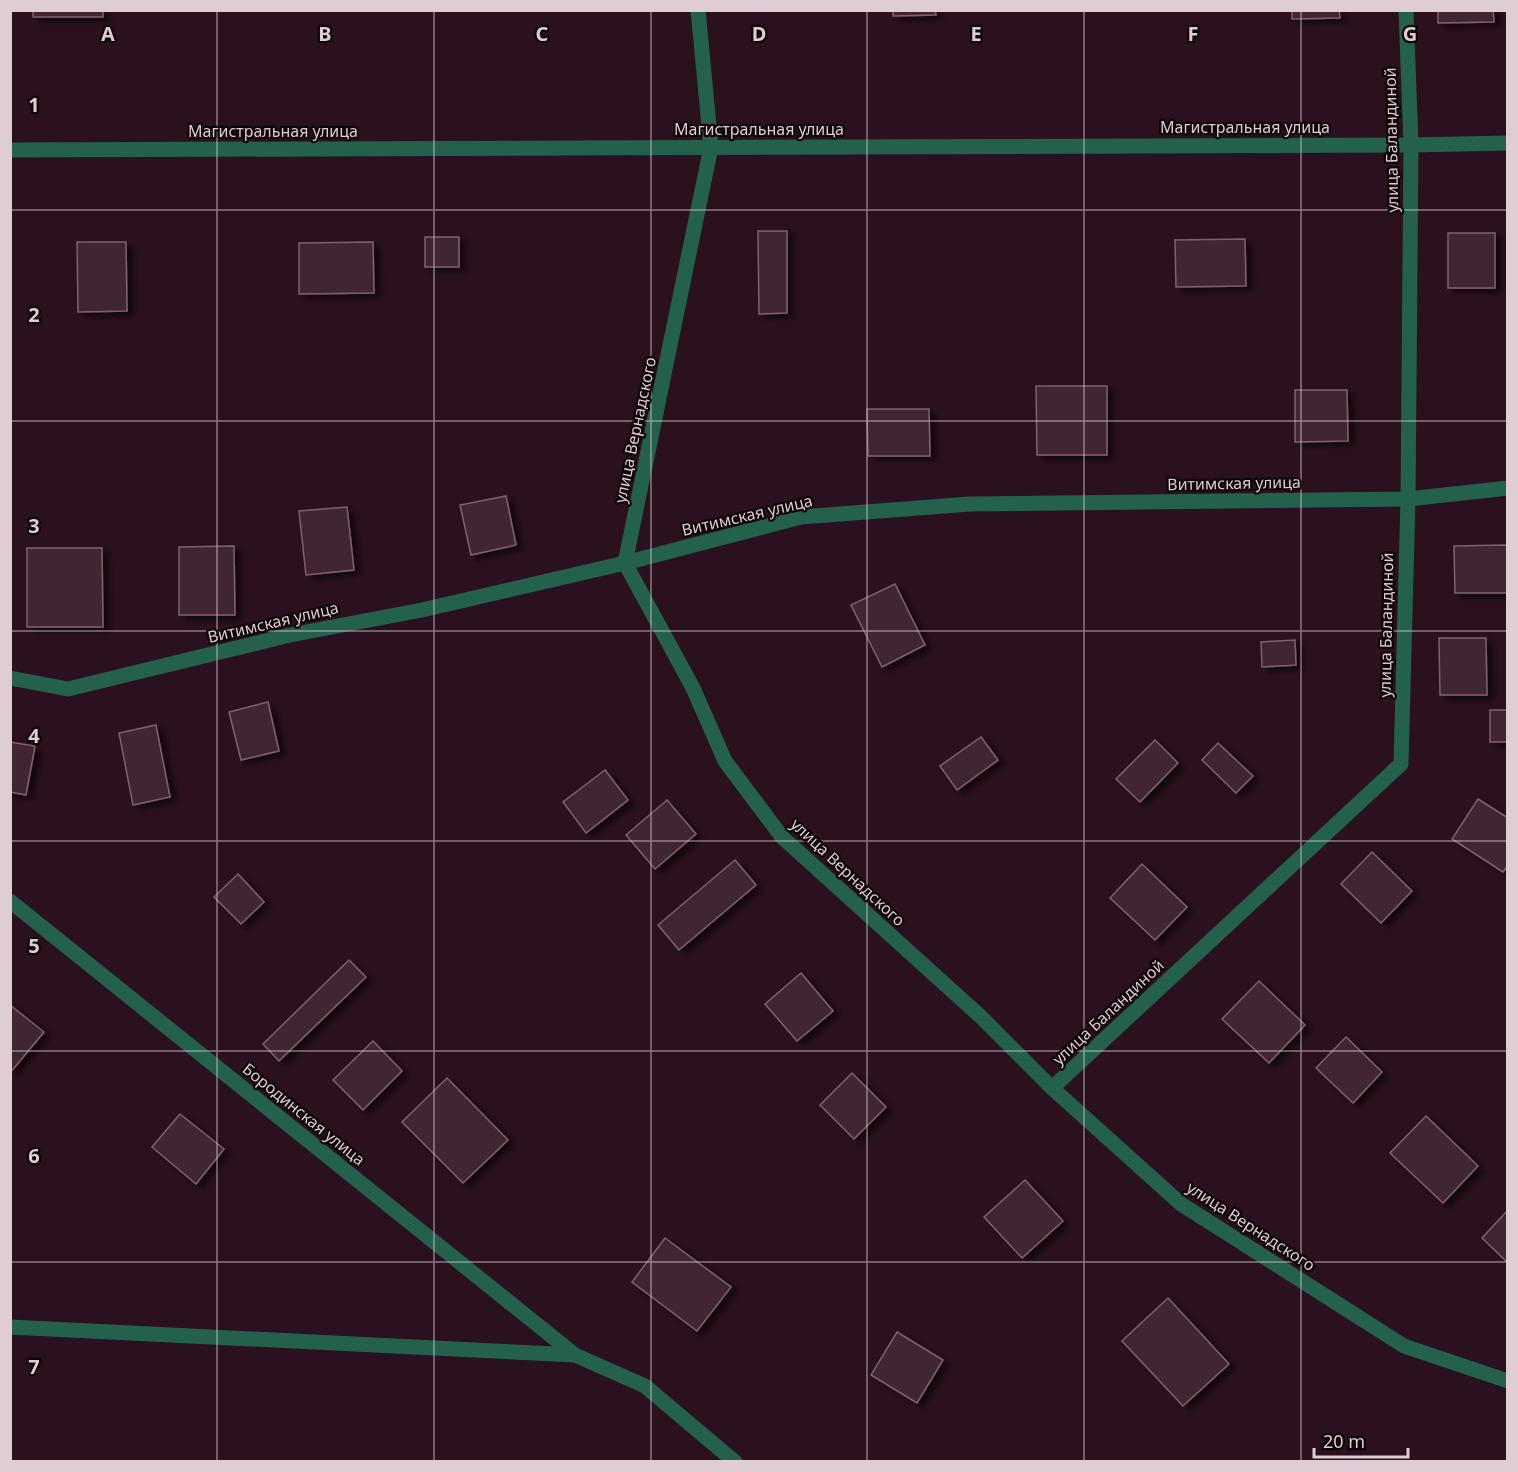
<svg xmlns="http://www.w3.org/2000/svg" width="1518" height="1472" viewBox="0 0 1518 1472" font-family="'Noto Sans',sans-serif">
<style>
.building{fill:#412533;stroke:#80606e;stroke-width:1.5;filter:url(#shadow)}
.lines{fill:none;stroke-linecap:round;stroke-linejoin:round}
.minor{stroke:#24614d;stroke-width:15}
.grid{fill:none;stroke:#dfccd5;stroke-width:1.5;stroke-opacity:0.55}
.labels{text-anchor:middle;stroke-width:4.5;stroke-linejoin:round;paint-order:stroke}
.street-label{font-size:16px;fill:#dfccd5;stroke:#0d0307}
.grid-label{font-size:20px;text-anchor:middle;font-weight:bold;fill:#dfccd5;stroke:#0d0307;stroke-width:4.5;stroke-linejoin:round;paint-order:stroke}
</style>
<defs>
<filter id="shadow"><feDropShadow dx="6" dy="4" stdDeviation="3" flood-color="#0009"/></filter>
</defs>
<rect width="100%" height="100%" fill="#2b111e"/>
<g class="building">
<rect x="33" y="10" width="70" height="7"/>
<path d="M893 10H935L936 15 893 16Z"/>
<path d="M1292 10H1339L1340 18 1292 19Z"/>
<path d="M1438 10H1493L1494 22 1438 23Z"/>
<path d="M758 231H787V313L759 314Z"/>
<rect x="1448" y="233" width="47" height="55"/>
<rect x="425" y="237" width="34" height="30"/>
<path d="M1245 239 1246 286 1176 287 1175 240Z"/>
<path d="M77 242H126L127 311 78 312Z"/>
<path d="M373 242 374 293 299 294V243Z"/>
<path d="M1036 386H1107V455H1037Z"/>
<path d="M1295 390H1347L1348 441 1295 442Z"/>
<path d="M867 409H929L930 456H868Z"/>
<path d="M506 496 516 545 471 555 460 505Z"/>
<path d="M347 507 354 570 306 575 299 511Z"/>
<path d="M1507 545 1508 593H1455L1454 546Z"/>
<path d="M234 546 235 615H179V547Z"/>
<path d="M27 548H102L103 627H27Z"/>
<path d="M895 584 925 645 882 667 851 605Z"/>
<path d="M1439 638H1486L1487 695H1440Z"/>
<path d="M1295 640 1296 665 1262 667 1261 642Z"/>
<path d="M268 702 279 751 241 760 229 712Z"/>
<rect x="1490" y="710" width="18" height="32"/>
<path d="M156 725 170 797 133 805 119 733Z"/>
<path d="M981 737 998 760 957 790 940 766Z"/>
<path d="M1155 740 1178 763 1140 802 1116 779Z"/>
<path d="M10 742 35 746 26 795 10 792Z"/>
<path d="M1218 743 1253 776 1236 793 1202 760Z"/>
<path d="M605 770 628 800 586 833 563 802Z"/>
<path d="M1478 799 1508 818V865L1503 872 1452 839Z"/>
<path d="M667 800 696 834 655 869 626 835Z"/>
<path d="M1372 852 1412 891 1381 923 1341 884Z"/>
<path d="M735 860 756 885 679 950 658 925Z"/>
<path d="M1142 864 1187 907 1155 940 1110 898Z"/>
<path d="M238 874 264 902 241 924 214 897Z"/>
<path d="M349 960 366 977 279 1061 263 1044Z"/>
<path d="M801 973 833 1011 797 1041 765 1004Z"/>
<path d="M1259 981 1305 1025 1269 1063 1222 1019Z"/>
<path d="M10 1005 44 1032 10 1073Z"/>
<path d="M1346 1037 1382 1072 1353 1103 1316 1068Z"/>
<path d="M373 1041 402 1071 363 1110 333 1080Z"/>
<path d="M852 1073 886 1107 854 1139 820 1105Z"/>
<path d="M447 1078 508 1140 463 1183 402 1122Z"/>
<path d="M180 1114 224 1149 196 1184 152 1147Z"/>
<path d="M1426 1116 1478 1166 1443 1203 1390 1153Z"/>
<path d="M1025 1180 1063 1221 1022 1258 984 1217Z"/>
<path d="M1507 1211 1508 1212V1263L1482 1238Z"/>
<path d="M665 1238 731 1287 697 1331 632 1282Z"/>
<path d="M1168 1298 1229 1364 1183 1406 1122 1341Z"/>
<path d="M897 1332 943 1360 917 1403 871 1375Z"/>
</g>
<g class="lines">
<g class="minor">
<path d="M698 10 711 147 625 563 693 688 725 761 782 837 980 1016 1052 1088 1181 1204 1404 1346 1508 1381"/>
<path d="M10 150 1411 145 1508 143"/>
<path d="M10 678 68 689 290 635 422 610 625 563 801 517 970 504 1408 499 1508 488"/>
<path d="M10 901 575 1355"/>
<path d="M1052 1088 1401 764 1408 499 1411 145 1406 10"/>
<path d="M10 1327 575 1355 645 1386 735 1462"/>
</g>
</g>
<path class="grid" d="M217 10V1462M434 10V1462M651 10V1462M867 10V1462M1084 10V1462M1301 10V1462M10 210H1508M10 421H1508M10 631H1508M10 841H1508M10 1051H1508M10 1262H1508"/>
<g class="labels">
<g class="street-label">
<text x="1245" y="133">Магистральная улица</text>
<text x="759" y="135">Магистральная улица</text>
<text x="273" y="137">Магистральная улица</text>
<text transform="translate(1391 140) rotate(-91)" y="6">улица Баландиной</text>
<text transform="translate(635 430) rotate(-78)" y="6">улица Вернадского</text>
<text transform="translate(1234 483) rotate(-1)" y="6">Витимская улица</text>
<text transform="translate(747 515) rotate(-13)" y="6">Витимская улица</text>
<text transform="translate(273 622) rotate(-13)" y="6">Витимская улица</text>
<text transform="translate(1386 625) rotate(-89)" y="6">улица Баландиной</text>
<text transform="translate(848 872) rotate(43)" y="6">улица Вернадского</text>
<text transform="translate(1108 1012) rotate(-43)" y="6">улица Баландиной</text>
<text transform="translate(304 1114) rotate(39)" y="6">Бородинская улица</text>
<text transform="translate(1251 1226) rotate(33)" y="6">улица Вернадского</text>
</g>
</g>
<g class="grid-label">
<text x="108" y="41">A</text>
<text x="325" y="41">B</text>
<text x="542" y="41">C</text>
<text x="759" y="41">D</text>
<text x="976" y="41">E</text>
<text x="1193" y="41">F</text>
<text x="1410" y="41">G</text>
<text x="34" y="112">1</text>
<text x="34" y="322">2</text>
<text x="34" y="533">3</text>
<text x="34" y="743">4</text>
<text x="34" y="953">5</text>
<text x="34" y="1163">6</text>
<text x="34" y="1374">7</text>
</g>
<rect width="1518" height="1472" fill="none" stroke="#dfccd5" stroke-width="24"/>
<path d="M1314 1448v9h94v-9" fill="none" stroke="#dfccd5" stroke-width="3"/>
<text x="1323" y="1448" font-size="18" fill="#dfccd5" stroke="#0d0307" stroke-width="4.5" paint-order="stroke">20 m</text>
</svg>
